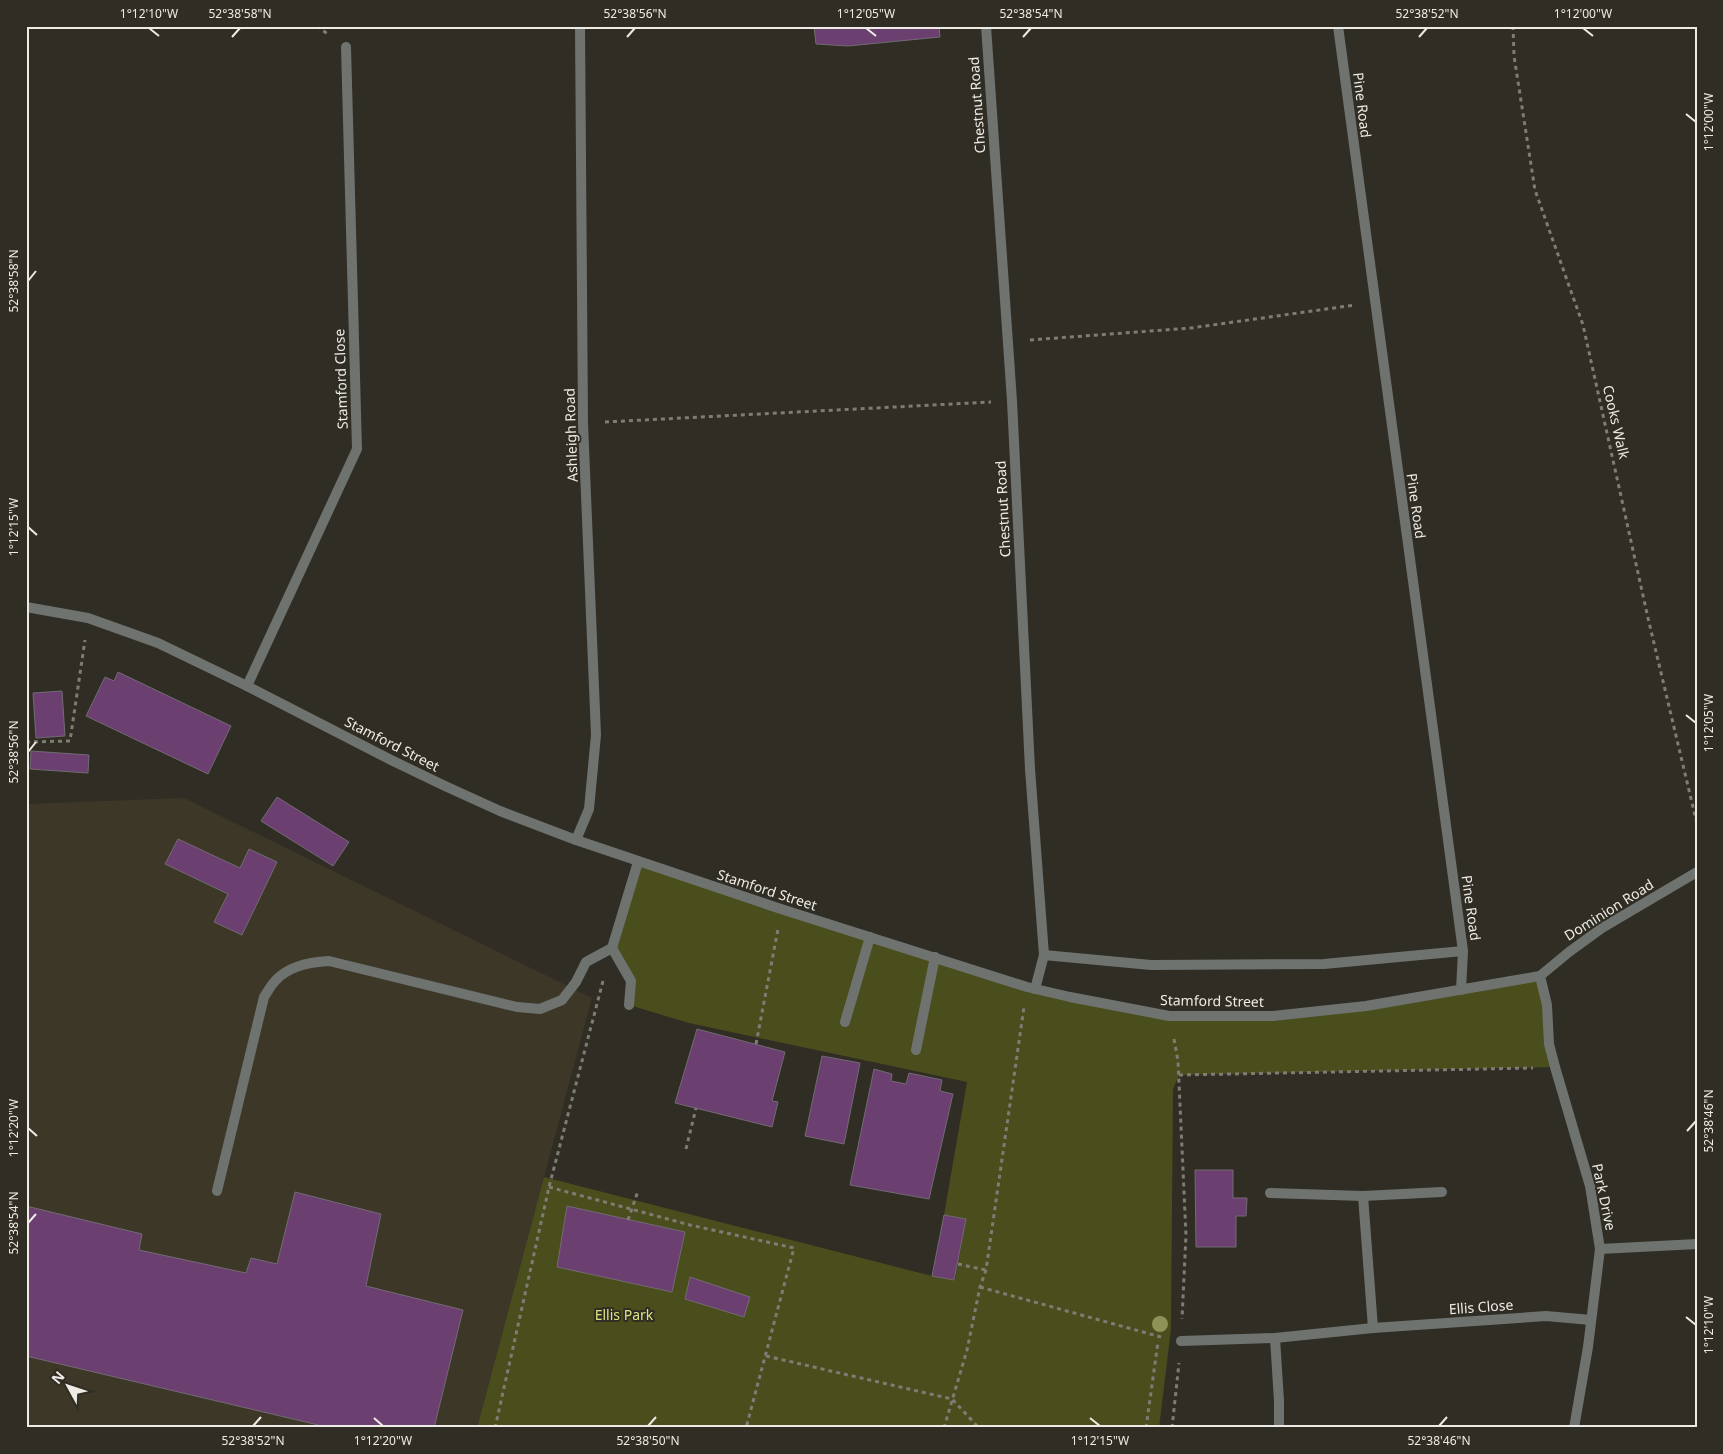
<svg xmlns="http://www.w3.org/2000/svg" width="1723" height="1454" viewBox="0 0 1723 1454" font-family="'Noto Sans',sans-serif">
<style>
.built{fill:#3d3728}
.green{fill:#4a4e1d}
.building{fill:#6b4071;stroke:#726b73}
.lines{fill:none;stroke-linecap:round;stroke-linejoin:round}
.path{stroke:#7f7c75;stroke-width:3;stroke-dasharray:4 4;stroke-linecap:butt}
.service{stroke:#6e7370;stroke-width:10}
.minor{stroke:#6e7370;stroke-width:10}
.tertiary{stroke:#6e7370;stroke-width:10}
.tree{fill:#8d9257}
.ticks{fill:none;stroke:#eeebe6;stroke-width:2}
.labels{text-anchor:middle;stroke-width:4;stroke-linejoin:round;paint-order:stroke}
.street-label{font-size:14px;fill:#eeebe6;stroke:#302d24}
.park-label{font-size:14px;fill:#d9e481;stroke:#302d24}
.neatline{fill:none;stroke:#eeebe6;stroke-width:2}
.ticks-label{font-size:12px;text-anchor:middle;fill:#eeebe6}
</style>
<rect width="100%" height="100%" fill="#302d24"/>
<path class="built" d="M184 798 592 998 477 1428H26V804Z"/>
<path class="green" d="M638 862 992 975 1169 1016H1273L1540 976 1555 1067 1179 1075 1173 1089 1171 1329 1159 1428H477L544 1177 932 1276 955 1280 966 1219 944 1215 967 1082 689 1023 629 1005 631 981 612 948Z"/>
<g class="building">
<path d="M814 26H939L940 37 848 46 816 44Z"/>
<path d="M118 672 231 726 208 774 86 716 105 677 114 681Z"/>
<path d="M62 691 65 736 36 738 33 693Z"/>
<path d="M31 751 89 755 88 773 30 769Z"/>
<path d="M277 797 349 842 333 866 261 821Z"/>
<path d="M178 839 240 868 249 849 277 862 242 935 214 922 228 894 165 864Z"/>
<path d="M697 1029 785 1052 772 1101 778 1102 772 1127 675 1103Z"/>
<path d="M822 1056 860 1063 844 1144 805 1136Z"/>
<path d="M874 1069 892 1074 891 1081 906 1084 909 1073 942 1080 940 1091 953 1094 929 1199 850 1185Z"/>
<path d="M1195 1170H1233V1198H1247L1246 1216H1236V1247H1196Z"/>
<path d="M295 1192 381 1214 366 1286 463 1310 434 1428H331L26 1356V1206L142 1234 139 1250 246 1273 251 1258 277 1264Z"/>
<path d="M567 1206 685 1232 672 1292 557 1267Z"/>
<path d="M944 1215 966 1219 954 1280 932 1276Z"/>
<path d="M690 1277 750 1297 744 1317 685 1299Z"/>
</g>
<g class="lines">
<g class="path">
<path d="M317 26 329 35"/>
<path d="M1513 26 1514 56 1535 190 1583 325 1648 618 1697 824"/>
<path d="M1030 340 1191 328 1355 305"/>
<path d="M605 422 991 402"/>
<path d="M26 742 70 741 85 640"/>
<path d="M1174 1039 1178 1061 1186 1235 1182 1319"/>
<path d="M756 1044 778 929"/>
<path d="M1179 1075 1533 1068"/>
<path d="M686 1149 696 1108"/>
<path d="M549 1187 690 1225 794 1248 746 1428"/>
<path d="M628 1220 638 1191"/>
<path d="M958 1264 986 1270"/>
<path d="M980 1287 1161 1337"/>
<path d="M766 1356 952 1399 979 1428"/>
<path d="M495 1428 549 1187 603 981"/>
<path d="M944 1428 967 1350 980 1287 986 1270 1024 1007"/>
<path d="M1146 1428 1158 1342"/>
<path d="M1172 1428 1179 1363"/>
</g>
<g class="service">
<path d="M612 948 631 981 629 1005"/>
<path d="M1044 955 1151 965 1324 964 1463 951"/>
<path d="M845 1022 870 937"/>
<path d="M916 1050 935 957"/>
<path d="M217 1191 264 997C268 991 271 985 276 980 289 966 310 962 329 961L517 1007 540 1009 562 1000 576 982 586 962 612 948 638 862"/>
<path d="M1270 1193 1363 1196 1442 1192"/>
<path d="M1363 1196 1373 1328"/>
<path d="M1279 1401V1428"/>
</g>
<g class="minor">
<path d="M986 26 1012 401 1030 769 1044 955 1035 989"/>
<path d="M1338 26 1463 951 1461 990"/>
<path d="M247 686 357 449 346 47"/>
<path d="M576 840 589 809 596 735 583 423 580 26"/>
<path d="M1540 976 1547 1005 1549 1044 1555 1067 1590 1186 1600 1249 1588 1347 1574 1428"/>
<path d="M1600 1249 1697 1244"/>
<path d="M1275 1338 1279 1401"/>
<path d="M1181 1341 1275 1338 1373 1328 1546 1316 1591 1320"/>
</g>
<path class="tertiary" d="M26 607 88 618 158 643 247 686 391 760 445 786 500 811 576 840 781 909 1027 987 1070 997 1169 1016H1273L1366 1006 1540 976 1569 952 1602 928 1697 872"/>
</g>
<circle class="tree" cx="1160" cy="1324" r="8"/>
<path class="ticks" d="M149 28 159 36M866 28 876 36M1583 28 1593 36M232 37 240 28M627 37 635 28M1023 37 1031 28M1419 37 1427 28M1686 114 1696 122M28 281 36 271M28 527 37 535M1686 715 1696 723M28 752 36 742M28 1128 37 1136M1687 1131 1696 1121M28 1223 36 1214M1686 1317 1696 1325M374 1418 383 1426M1090 1418 1100 1426M253 1426 261 1417M648 1426 656 1417M1439 1426 1447 1417"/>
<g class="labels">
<g class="street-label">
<text transform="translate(977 105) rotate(-94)" y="5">Chestnut Road</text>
<text transform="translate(1362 105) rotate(83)" y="5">Pine Road</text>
<text transform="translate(341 379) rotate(-92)" y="5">Stamford Close</text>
<text transform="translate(1616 422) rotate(77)" y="5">Cooks Walk</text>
<text transform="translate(571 435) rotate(-92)" y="5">Ashleigh Road</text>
<text transform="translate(1416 506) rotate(82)" y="5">Pine Road</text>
<text transform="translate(1003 509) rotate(-93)" y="5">Chestnut Road</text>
<text transform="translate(392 744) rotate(27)" y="5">Stamford Street</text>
<text transform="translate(767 890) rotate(18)" y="5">Stamford Street</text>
<text transform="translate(1471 908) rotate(82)" y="5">Pine Road</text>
<text transform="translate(1609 910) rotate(-32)" y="5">Dominion Road</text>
<text transform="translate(1212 1001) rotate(1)" y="5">Stamford Street</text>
<text transform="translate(1604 1197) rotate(78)" y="5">Park Drive</text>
<text transform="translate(1481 1307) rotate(-4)" y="5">Ellis Close</text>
</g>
<g class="park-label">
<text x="624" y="1320">Ellis Park</text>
</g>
</g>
<rect width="1723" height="1454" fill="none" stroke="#302d24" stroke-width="55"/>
<g transform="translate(68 1386) rotate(310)" stroke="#302d24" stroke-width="4" paint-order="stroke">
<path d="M0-4L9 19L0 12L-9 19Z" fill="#eeebe6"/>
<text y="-8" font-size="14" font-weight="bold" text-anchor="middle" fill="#eeebe6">N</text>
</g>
<rect x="28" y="28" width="1668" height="1398" class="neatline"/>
<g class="ticks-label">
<text x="149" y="18">1°12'10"W</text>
<text x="240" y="18">52°38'58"N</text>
<text x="635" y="18">52°38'56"N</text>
<text x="866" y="18">1°12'05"W</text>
<text x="1031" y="18">52°38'54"N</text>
<text x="1427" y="18">52°38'52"N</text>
<text x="1583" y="18">1°12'00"W</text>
<text transform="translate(1709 122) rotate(-90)" y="4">1°12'00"W</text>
<text transform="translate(14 281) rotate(-90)" y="4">52°38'58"N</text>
<text transform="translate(14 527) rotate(-90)" y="4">1°12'15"W</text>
<text transform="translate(1709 723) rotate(-90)" y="4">1°12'05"W</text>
<text transform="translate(14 752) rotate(-90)" y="4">52°38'56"N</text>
<text transform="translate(1709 1121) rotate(-90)" y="4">52°38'46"N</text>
<text transform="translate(14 1128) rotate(-90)" y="4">1°12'20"W</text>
<text transform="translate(14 1223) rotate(-90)" y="4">52°38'54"N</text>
<text transform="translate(1709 1325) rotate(-90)" y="4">1°12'10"W</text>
<text x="253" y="1445">52°38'52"N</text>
<text x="383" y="1445">1°12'20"W</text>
<text x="648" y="1445">52°38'50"N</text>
<text x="1100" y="1445">1°12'15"W</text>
<text x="1439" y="1445">52°38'46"N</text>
</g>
</svg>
